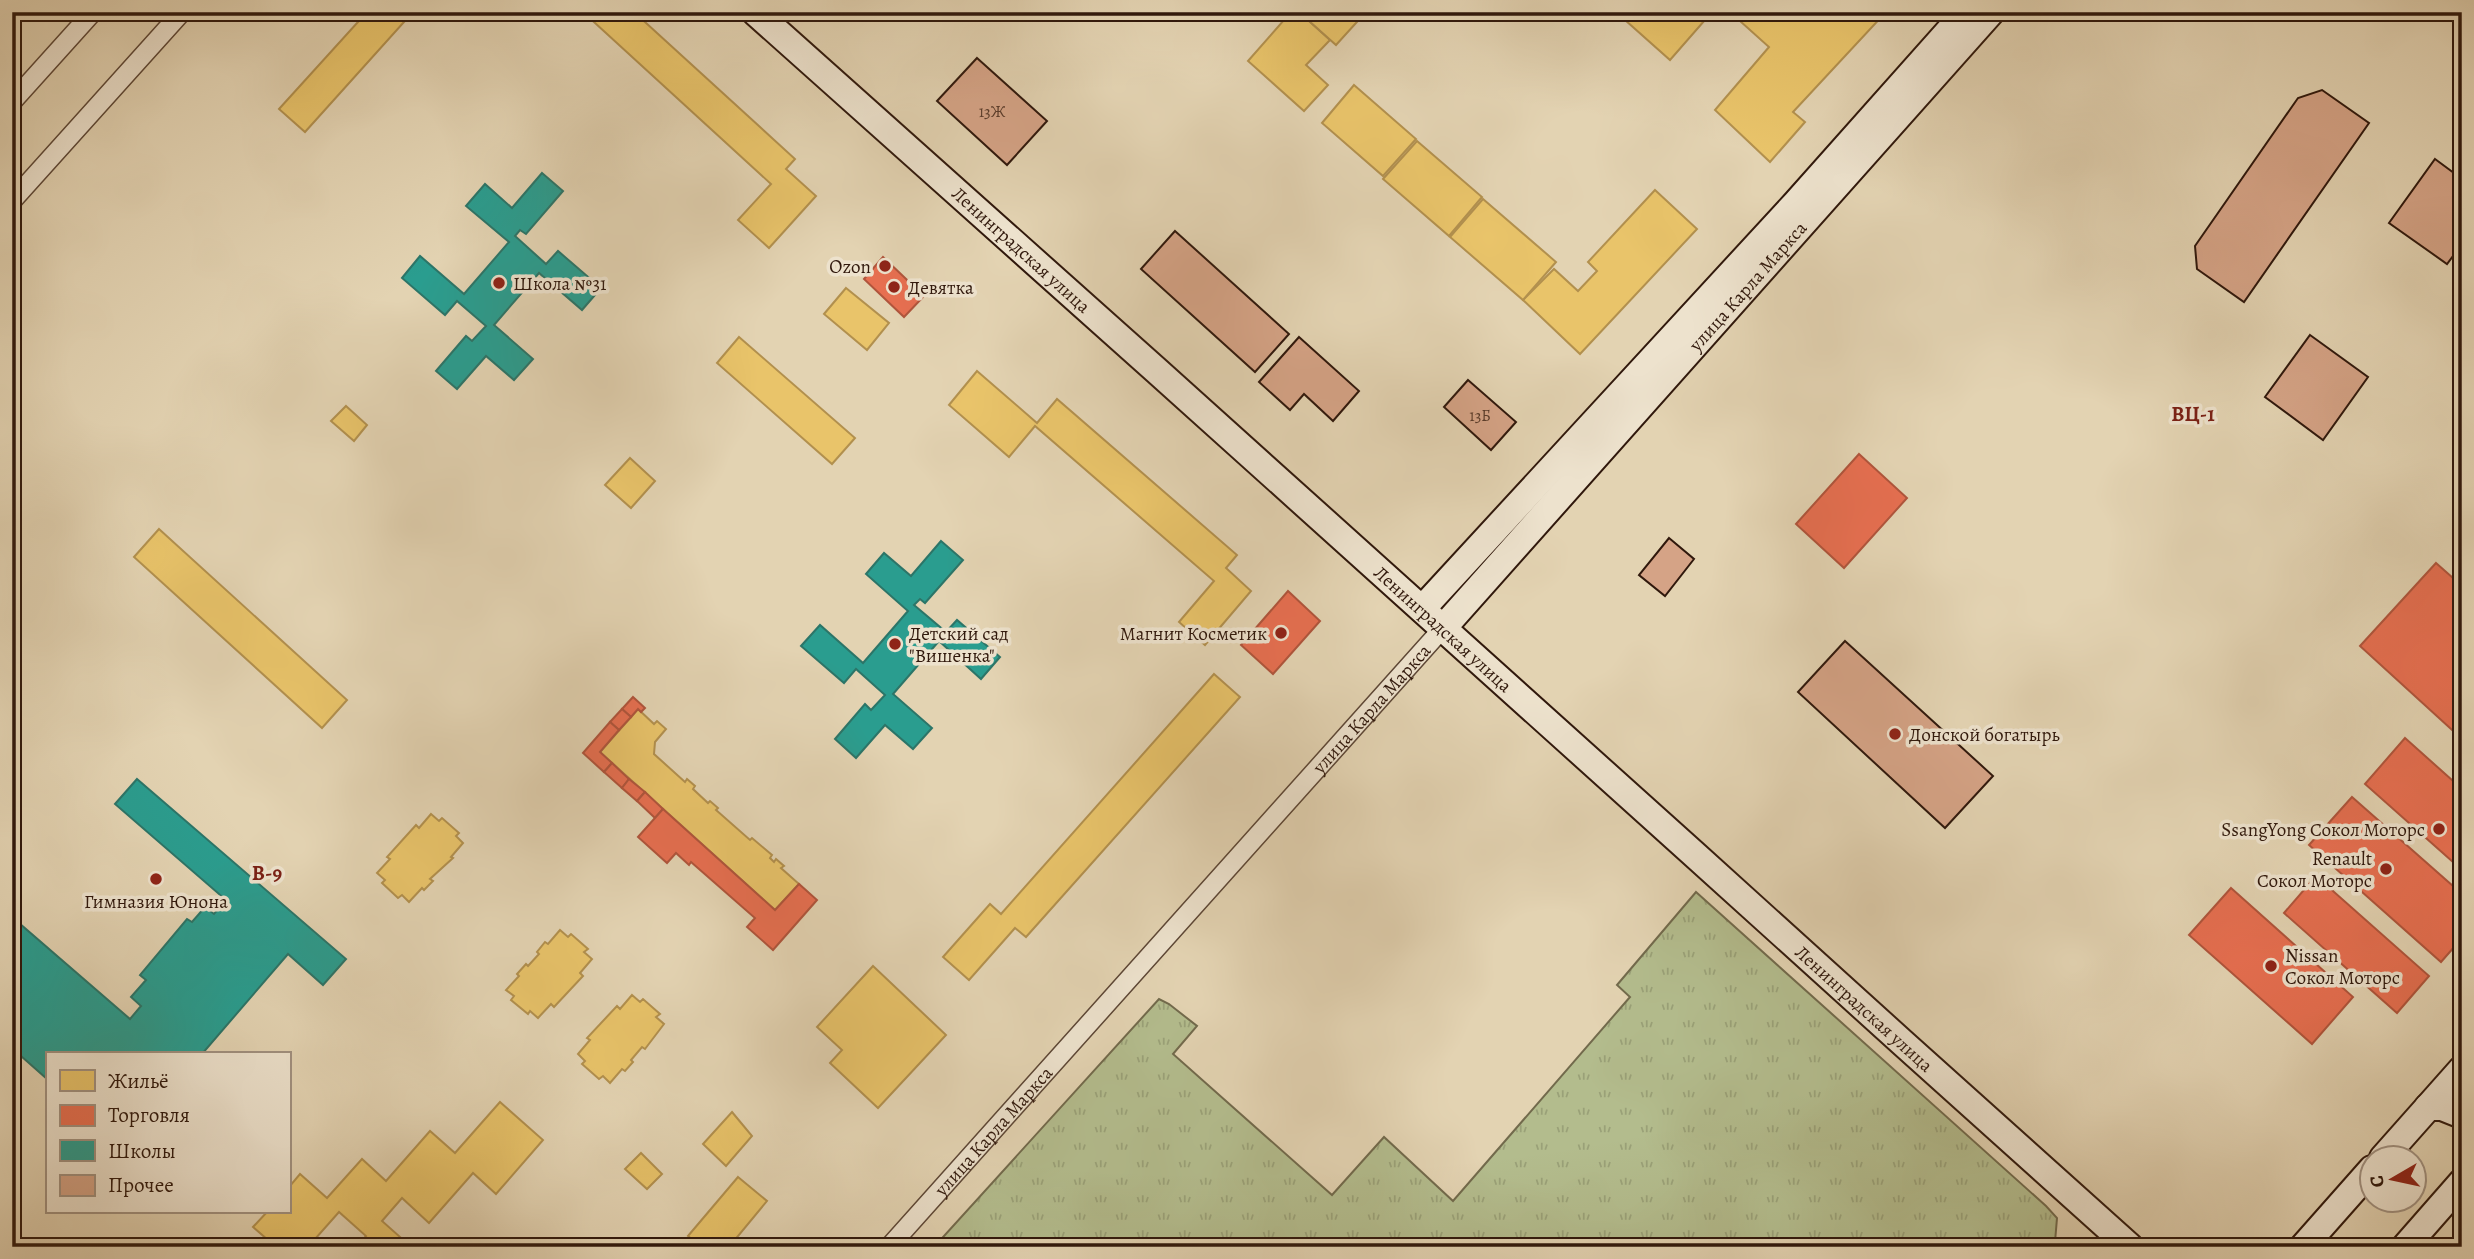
<svg xmlns="http://www.w3.org/2000/svg" width="2474" height="1259" viewBox="0 0 2474 1259" font-family="Alegreya,serif">
<style>
.grass{fill:url(#grass-tufts);stroke:#726a4c;stroke-width:2}
.homes{fill:#e9c46a;stroke:#b2904e;stroke-width:2}
.shops{fill:#e76f51;stroke:#b0553c;stroke-width:2}
.schools{fill:#2a9d8f;stroke:#2c7568;stroke-width:2}
.building{fill:#d5a386;stroke:#30180c;stroke-width:2}
.lines{fill:none;stroke-linecap:round;stroke-linejoin:round}
.street-casing{stroke:#5d4736;stroke-width:21}
.secondary-casing{stroke:#30180c;stroke-width:30}
.street{stroke:#ede2cd;stroke-width:18}
.secondary{stroke:#ede2cd;stroke-width:26}
.poi-dot{fill:#8f2418;stroke:#ede2cd;stroke-width:2.5}
.labels{text-anchor:middle;stroke-width:7;stroke-linejoin:round;paint-order:stroke}
.number-label{font-size:16px;fill:#593b2a}
.street-label{font-size:19px;fill:#30180c;stroke:#ede2cd}
.poi-label{font-size:19px;fill:#30180c;stroke:#ede2cd;text-anchor:start}
.neighbourhood-label{font-size:21px;font-weight:bold;fill:#7a1f14;stroke:#ede2cd}
</style>
<defs>
<pattern id="grass-tufts" width="24" height="20" patternUnits="userSpaceOnUse" patternTransform="scale(1.75)"><rect width="24" height="20" fill="#b3bc8d"/><path d="M3 7l-1-3M5 7V3M7 7l1-3M15 17l-1-3M17 17v-4M19 17l1-3" fill="none" stroke="#9aa178"/></pattern>
</defs>
<rect width="100%" height="100%" fill="#e3d3b2"/>
<filter id="stains"><feTurbulence type="fractalNoise" baseFrequency=".00286" numOctaves="4"/><feColorMatrix values="0 0 0 0 .2 0 0 0 0 .09 0 0 0 0 .02 0 0 0 .5 -.17"/></filter>
<radialGradient id="worn" r=".72"><stop offset=".6" stop-color="#630" stop-opacity="0"/><stop offset="1" stop-color="#630" stop-opacity=".3"/></radialGradient>
<path class="grass" d="M1696 892 2046 1206 2057 1218 2055 1242 2050 1247H934L1159 999 1169 1004 1197 1026 1173 1054 1332 1195 1384 1137 1453 1201 1630 997 1617 985Z"/>
<g class="homes">
<path d="M367 12H413L305 132 279 109Z"/>
<path d="M583 12H634L795 159 786 169 816 196 769 248 738 220 771 184Z"/>
<path d="M1291 12H1299L1330 40 1306 65 1328 85 1304 111 1248 61Z"/>
<path d="M1299 12H1366L1336 45Z"/>
<path d="M1616 12H1712L1670 60Z"/>
<path d="M1730 12H1785L1790 16 1793 12H1886L1793 112 1805 122 1770 162 1715 110 1769 47Z"/>
<path d="M1354 85 1416 139 1383 176 1322 123Z"/>
<path d="M1417 141 1482 197 1449 236 1383 179Z"/>
<path d="M1655 190 1697 229 1580 354 1523 300 1554 269 1578 291 1597 271 1588 262Z"/>
<path d="M1483 199 1556 262 1523 300 1450 237Z"/>
<path d="M846 288 889 323 867 350 824 314Z"/>
<path d="M739 337 855 438 832 464 717 363Z"/>
<path d="M977 371 1037 423 1057 399 1237 555 1226 568 1251 591 1205 645 1179 622 1214 581 1035 426 1009 457 949 405Z"/>
<path d="M346 406 367 425 354 441 331 421Z"/>
<path d="M630 458 655 481 631 508 605 485Z"/>
<path d="M159 529 347 700 322 728 134 557Z"/>
<path d="M1214 674 1240 697 1026 937 1015 928 969 980 943 957 990 904 1001 914Z"/>
<path d="M638 709 654 724 657 721 666 729 655 742 654 754 685 782 687 779 695 786 693 789 708 803 710 801 718 808 716 810 750 840 752 838 772 855 770 858 774 862 776 859 784 866 781 868 799 884 775 910 600 752Z"/>
<path d="M431 814 439 821 442 818 459 833 456 836 463 843 451 857 453 858 430 879 433 881 424 890 422 888 409 902 402 895 398 898 382 883 385 880 377 873 390 859 387 857 416 825 419 828Z"/>
<path d="M560 930 568 937 571 934 588 949 584 952 592 959 580 973 583 976 554 1007 551 1004 538 1018 530 1011 528 1014 511 1000 514 996 506 990 519 976 517 974 526 964 528 966 539 954 537 952 545 942 548 944Z"/>
<path d="M873 966 946 1035 878 1108 830 1063 842 1050 817 1027Z"/>
<path d="M632 995 640 1002 643 999 660 1014 656 1017 664 1024 645 1049 642 1047 631 1060 633 1062 625 1071 622 1069 610 1083 603 1076 599 1079 582 1064 585 1061 578 1054 590 1040 587 1038 617 1006 620 1009Z"/>
<path d="M500 1102 543 1140 496 1194 473 1173 429 1223 402 1198 382 1221 409 1245 407 1247H357L366 1236 339 1212 308 1247H276L253 1227 267 1212H289V1187L300 1174 327 1198 362 1159 386 1181 430 1131 455 1153Z"/>
<path d="M732 1112 752 1136 726 1166 703 1144Z"/>
<path d="M641 1153 662 1174 647 1189 625 1169Z"/>
<path d="M738 1177 767 1201 729 1247H701L688 1236Z"/>
</g>
<g class="shops">
<path d="M883 257 924 296 904 317 864 279Z"/>
<path d="M1859 454 1907 498 1844 568 1796 524Z"/>
<path d="M2436 563 2462 586V739L2360 646Z"/>
<path d="M1288 591 1320 621 1273 674 1241 645Z"/>
<path d="M633 697 645 708 641 712 638 709 631 717 622 709Z"/>
<path d="M622 709 631 717 619 730 610 722Z"/>
<path d="M610 722 619 730 600 752 612 763 604 772 583 753Z"/>
<path d="M2405 738 2462 789V870L2365 784Z"/>
<path d="M612 763 629 779 622 788 604 772Z"/>
<path d="M629 779 645 792 637 801 622 788Z"/>
<path d="M645 792 663 809 655 818 637 801Z"/>
<path d="M2352 797 2462 894V938L2441 962 2309 845Z"/>
<path d="M663 809 775 910 799 884 817 900 773 950 747 927 755 918 691 862 689 865 676 853 667 863 638 837Z"/>
<path d="M2316 876 2429 976 2397 1013 2284 913Z"/>
<path d="M2231 888 2353 997 2312 1044 2189 935Z"/>
</g>
<g class="schools">
<path d="M542 173 563 191 526 234 520 230 515 236 546 264 558 251 601 288 582 310 539 273 494 325 533 359 514 380 486 356 457 389 436 371 466 336 472 341 486 326 457 301 445 315 402 278 420 256 464 294 509 242 466 206 485 184 512 208Z"/>
<path d="M941 541 963 560 925 603 920 599 914 605 946 632 957 620 1000 657 981 679 939 641 893 694 932 728 913 749 885 725 856 758 835 739 865 704 871 710 885 695 856 669 844 683 801 646 820 625 863 663 908 611 866 574 884 553 911 576Z"/>
<path d="M137 779 346 959 323 985 288 954 202 1054H47V1079L12 1048V917L130 1019 141 1006 131 997 146 980 140 975 187 919 192 922 205 907 214 914 226 900 115 804Z"/>
</g>
<g class="building">
<path d="M977 58 1047 121 1007 165 937 101Z"/>
<path d="M2322 90 2369 123 2244 302 2197 269 2195 246 2298 98Z"/>
<path d="M2435 159 2462 179V244L2447 264 2389 223Z"/>
<path d="M1175 231 1289 334 1255 372 1141 269Z"/>
<path d="M2310 335 2368 377 2323 440 2265 397Z"/>
<path d="M1299 337 1359 391 1333 421 1304 394 1290 410 1259 382Z"/>
<path d="M1468 380 1516 422 1491 450 1444 407Z"/>
<path d="M1669 538 1694 559 1665 596 1639 575Z"/>
<path d="M1845 641 1993 776 1945 828 1798 692Z"/>
</g>
<g class="lines">
<g class="street-casing">
<g id="street">
<path d="M12 102 93 12"/>
<path d="M12 201 182 12"/>
<path id="s1" d="M889 1247 1443 628"/>
</g>
</g>
<g class="secondary-casing">
<g id="secondary">
<path id="s2" d="M755 12C1070 291 1382 574 1695 855 1840 986 1984 1117 2130 1247"/>
<path d="M1422 609 1796 203 1966 12"/>
<path id="s3" d="M1443 628 1991 12"/>
<path d="M2428 1107H2442L2462 1115"/>
<path d="M2383 1158 2462 1069"/>
<path d="M2303 1247 2372 1169"/>
<path d="M2405 1247 2462 1182"/>
</g>
</g>
<use href="#street" class="street"/>
<use href="#secondary" class="secondary"/>
</g>
<g class="poi-dot">
<circle cx="885" cy="266" r="7"/>
<circle cx="499" cy="283" r="7"/>
<circle cx="894" cy="287" r="7"/>
<circle cx="1281" cy="633" r="7"/>
<circle cx="895" cy="644" r="7"/>
<circle cx="1895" cy="734" r="7"/>
<circle cx="2439" cy="829" r="7"/>
<circle cx="2386" cy="869" r="7"/>
<circle cx="156" cy="879" r="7"/>
<circle cx="2271" cy="966" r="7"/>
</g>
<g class="labels">
<g class="number-label">
<text x="992" y="117">13Ж</text>
<text x="1480" y="421">13Б</text>
</g>
<g class="street-label">
<text dy="7" stroke="none"><textPath href="#s2" startOffset="357">Ленинградская улица</textPath></text>
<text dy="7" stroke="none"><textPath href="#s3" startOffset="458">улица Карла Маркса</textPath></text>
<text dy="7" stroke="none"><textPath href="#s2" startOffset="924">Ленинградская улица</textPath></text>
<text dy="7" stroke="none"><textPath href="#s1" startOffset="723">улица Карла Маркса</textPath></text>
<text dy="7" stroke="none"><textPath href="#s2" startOffset="1491">Ленинградская улица</textPath></text>
<text dy="7" stroke="none"><textPath href="#s1" startOffset="156">улица Карла Маркса</textPath></text>
</g>
<g class="poi-label">
<text x="871" y="273" text-anchor="end">Ozon</text>
<text x="513" y="290">Школа №31</text>
<text x="908" y="294">Девятка</text>
<text x="909" y="640">Детский сад<tspan x="909" dy="22">"Вишенка"</tspan></text>
<text x="1267" y="640" text-anchor="end">Магнит Косметик</text>
<text x="1909" y="741">Донской богатырь</text>
<text x="2425" y="836" text-anchor="end">SsangYong Сокол Моторс</text>
<text x="2372" y="865" text-anchor="end">Renault<tspan x="2372" dy="22">Сокол Моторс</tspan></text>
<text x="156" y="908" text-anchor="middle">Гимназия Юнона</text>
<text x="2285" y="962">Nissan<tspan x="2285" dy="22">Сокол Моторс</tspan></text>
</g>
<g class="neighbourhood-label">
<text x="2193" y="421">ВЦ-1</text>
<text x="267" y="880">В-9</text>
</g>
</g>
<rect width="2474" height="1259" fill="none" stroke="#e3d3b2" stroke-width="42"/>
<rect x="14" y="14" width="2446" height="1231" fill="none" stroke="#30180c" stroke-width="3.5"/>
<rect x="21" y="21" width="2432" height="1217" fill="none" stroke="#30180c" stroke-width="2"/>
<rect x="46" y="1052" width="245" height="161" fill="#ede2cd" stroke="#a19180" stroke-width="2"/>
<rect x="60" y="1070" width="35" height="21" fill="#e9c46a" stroke="#a19180" stroke-width="2"/>
<text x="108" y="1088" font-size="21" fill="#30180c">Жильё</text>
<rect x="60" y="1105" width="35" height="21" fill="#e76f51" stroke="#a19180" stroke-width="2"/>
<text x="108" y="1122" font-size="21" fill="#30180c">Торговля</text>
<rect x="60" y="1140" width="35" height="21" fill="#2a9d8f" stroke="#a19180" stroke-width="2"/>
<text x="108" y="1158" font-size="21" fill="#30180c">Школы</text>
<rect x="60" y="1175" width="35" height="21" fill="#d5a386" stroke="#a19180" stroke-width="2"/>
<text x="108" y="1192" font-size="21" fill="#30180c">Прочее</text>
<g transform="translate(2393 1179) rotate(261)"><circle r="33" fill="#ede2cd" stroke="#a19180" stroke-width="2"/>
<path d="M0-5L12 26L0 18L-12 26Z" fill="#8f2418"/>
<text y="-10" font-size="19" font-weight="bold" text-anchor="middle" fill="#30180c">С</text>
</g>
<rect width="100%" height="100%" filter="url(#stains)"/>
<rect width="100%" height="100%" fill="url(#worn)"/>
</svg>
